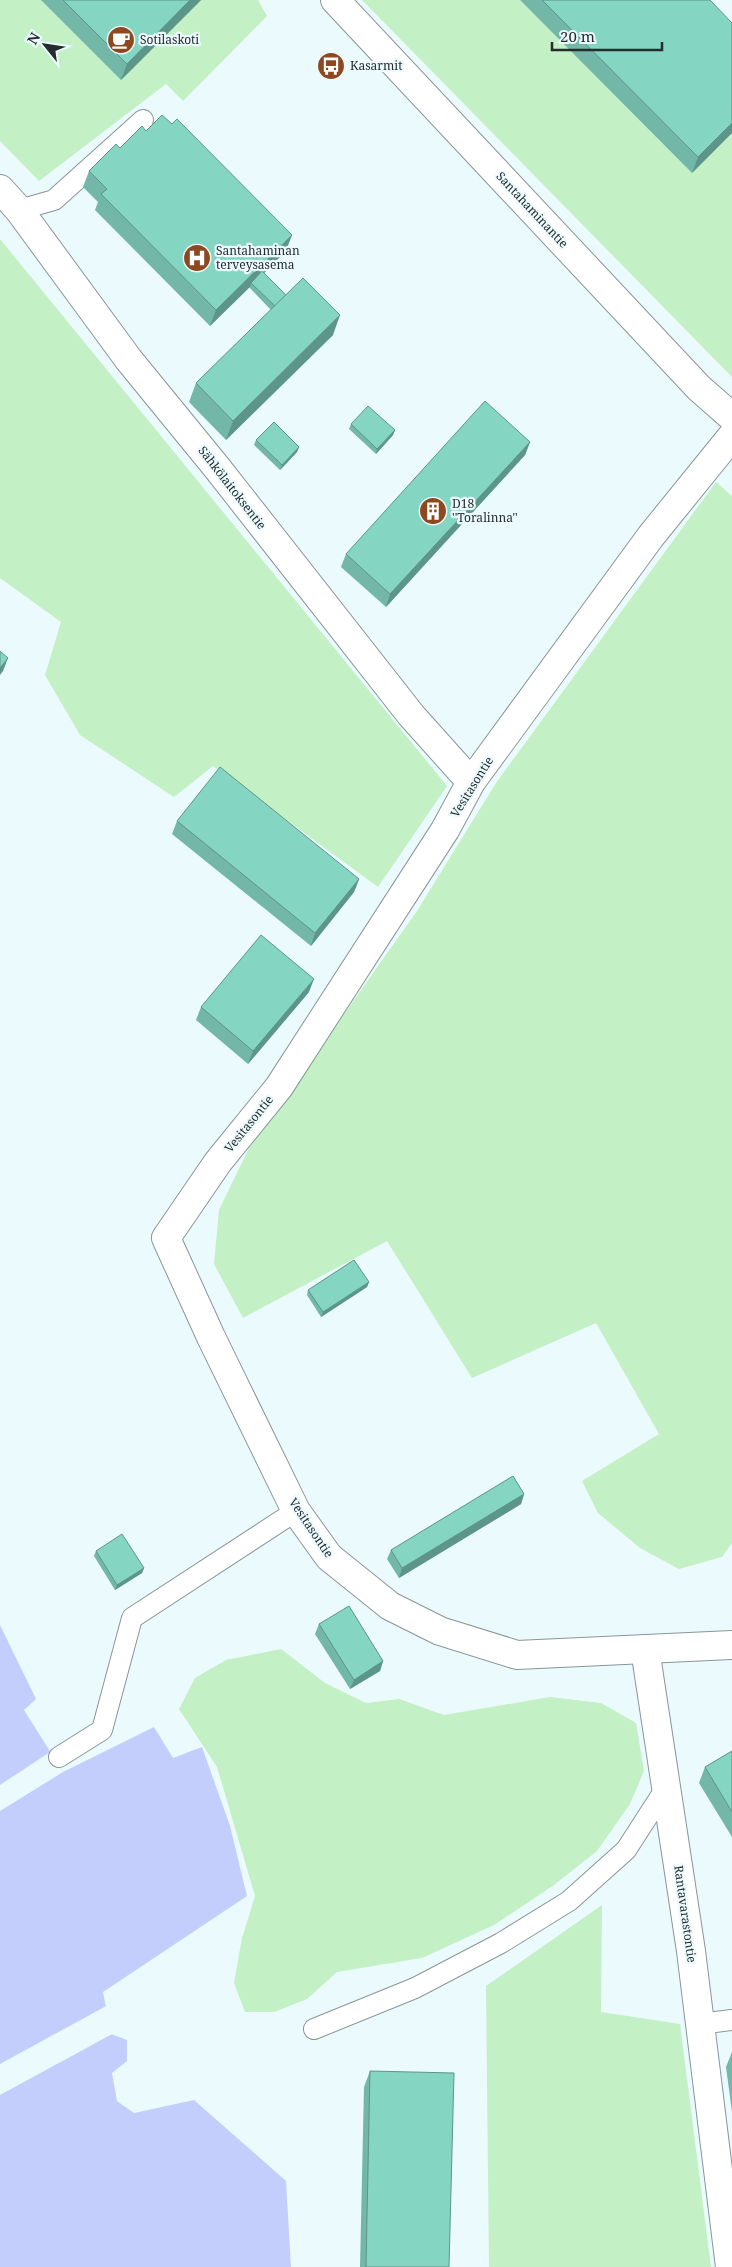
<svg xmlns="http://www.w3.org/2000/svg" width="732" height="2267" viewBox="0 0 732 2267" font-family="'Noto Serif',serif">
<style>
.green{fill:#c3f0c4}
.water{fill:#c4cefd}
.pier{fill:#ebfafd}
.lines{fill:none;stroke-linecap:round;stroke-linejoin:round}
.lane-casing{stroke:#899699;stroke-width:22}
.street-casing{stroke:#899699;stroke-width:30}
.secondary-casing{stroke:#899699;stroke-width:30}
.lane{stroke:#fff;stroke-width:20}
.street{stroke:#fff;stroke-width:28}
.secondary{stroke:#fff;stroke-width:28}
.wall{fill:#72b7a8}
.shaded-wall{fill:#5d9588}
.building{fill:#85d5c3;stroke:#5d9588}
.labels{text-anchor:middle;stroke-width:4.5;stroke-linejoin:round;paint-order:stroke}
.poi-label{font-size:12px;fill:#262c2d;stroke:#ebfafd;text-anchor:start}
.street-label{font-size:12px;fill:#262c2d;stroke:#ebfafd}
</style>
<rect width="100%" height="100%" fill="#ebfafd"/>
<g class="green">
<path d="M0 0H258L267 16 183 101 166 84 39 181 0 141Z"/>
<path d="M362 0H520L692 173 732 134V377Z"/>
<path d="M0 239 447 786 378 887 213 766 174 797 80 735 45 675 61 622 0 578Z"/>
<path d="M716 482 732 496V1543L722 1557 679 1569 640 1548 598 1513 582 1481 659 1434 596 1323 472 1378 387 1241 243 1318 214 1264 219 1210 249 1148 417 911 496 783Z"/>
<path d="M281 1649 325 1683 366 1703 399 1699 444 1715 550 1697 601 1703 636 1723 644 1771 630 1804 597 1851 554 1885 494 1925 422 1958 337 1972 307 1999 274 2012H245L234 1983 242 1938 255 1896 217 1767 179 1709 195 1678 226 1660Z"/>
<path d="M602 1905 601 2012 680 2024 711 2267H489L486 1986Z"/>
</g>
<path class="water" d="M0 1625 36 1699 24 1710 63 1772 154 1727 173 1758 202 1747 230 1826 247 1896 103 1992 111 2034 127 2040V2061L112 2073 117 2101 134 2113 194 2100 286 2181 291 2267H0Z"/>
<g class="pier">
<path d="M50 1752 63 1772 0 1811V1785Z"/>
<path d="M108 2005 114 2033 0 2095V2064Z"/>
</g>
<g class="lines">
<g class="lane-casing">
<g id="lane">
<path d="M19 210 54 200 143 120"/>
<path d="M59 1757 102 1730 132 1618 296 1511"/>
<path d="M699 2024 732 2020"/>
<path d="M314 2029 415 1988 501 1943 569 1901 626 1850 666 1788"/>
</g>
</g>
<g class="street-casing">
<g id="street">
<path d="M0 189 19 210 129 360 218 469 411 715 471 782"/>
<path d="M732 436 651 536 471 782 445 830 279 1087 218 1162 166 1238 211 1337 296 1511 329 1557 390 1606 440 1631 517 1655 732 1645"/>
<path d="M645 1649 691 1951 730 2267"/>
</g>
</g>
<g class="secondary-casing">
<path id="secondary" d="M335 0 699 388 732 417"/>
</g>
<use href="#lane" class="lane"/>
<use href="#street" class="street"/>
<use href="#secondary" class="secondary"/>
</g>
<g class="wall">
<path d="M41 0H201L121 80Z"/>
<path d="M520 0H710L732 133 692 173Z"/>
<path d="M146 131 286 251 264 273 286 295 333 335 226 440 189 402 196 383 271 310 249 287 210 326 95 210 98 202 83 187 89 171 120 148Z"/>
<path d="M351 424 395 430 393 435 376 454 349 429Z"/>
<path d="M256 440 299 447 297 452 280 470 254 445Z"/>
<path d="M530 442 525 455 386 607 341 567 346 554Z"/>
<path d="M177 821 359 879 354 892 311 946 172 834Z"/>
<path d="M309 992 248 1064 196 1020 201 1007Z"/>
<path d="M369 1282 367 1287 321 1317 307 1295 308 1290Z"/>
<path d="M524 1494 521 1504 399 1578 387 1559 391 1550Z"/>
<path d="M96 1551 144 1568 142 1573 115 1590 94 1556Z"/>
<path d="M319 1624 383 1661 380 1671 350 1689 315 1634Z"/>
<path d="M732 1751V1837L699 1783 705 1767Z"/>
<path d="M732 2052V2112L726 2067Z"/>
<path d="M370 2071 449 2267H360L364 2087Z"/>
</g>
<g class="shaded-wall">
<path d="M190 0H201L121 80 127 64Z"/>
<path d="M732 123V133L692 173 698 157Z"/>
<path d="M292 235 286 251 253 284 251 283 250 287 210 326 216 310Z"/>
<path d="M340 315 333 335 226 440 233 421Z"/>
<path d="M395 430 393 435 376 454 377 449Z"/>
<path d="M530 442 525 455 386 607 390 594Z"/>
<path d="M299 447 297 452 280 470 282 465Z"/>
<path d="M8 658 3 671 0 675V668Z"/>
<path d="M359 879 354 892 311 946 315 933Z"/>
<path d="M314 979 309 992 248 1064 253 1051Z"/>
<path d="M369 1282 367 1287 321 1317 323 1312Z"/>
<path d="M524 1494 521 1504 399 1578 402 1568Z"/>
<path d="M144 1568 142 1573 115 1590 117 1585Z"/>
<path d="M383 1661 380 1671 350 1689 354 1680Z"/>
</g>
<g class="building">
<path d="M63 0H190L127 64Z"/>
<path d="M542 0H710L732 23V123L698 157Z"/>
<path d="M162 115 172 124 177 119 292 235 216 310 101 194 107 189 89 171 116 144 120 148 142 126 146 131Z"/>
<path d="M262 271 286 295 275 306 251 283Z"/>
<path d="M303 278 340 315 233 421 196 383Z"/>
<path d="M485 401 530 442 390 594 346 554Z"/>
<path d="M368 406 395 430 377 449 351 424Z"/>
<path d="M274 422 299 447 282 465 256 440Z"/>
<path d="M0 651 8 658 0 668Z"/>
<path d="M220 767 359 879 315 933 177 821Z"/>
<path d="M261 935 314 979 253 1051 201 1007Z"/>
<path d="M354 1260 369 1282 323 1312 308 1290Z"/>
<path d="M513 1476 524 1494 402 1568 391 1550Z"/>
<path d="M122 1534 144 1568 117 1585 96 1551Z"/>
<path d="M349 1606 383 1661 354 1680 319 1624Z"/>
<path d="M732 1751V1812L705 1767Z"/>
<path d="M370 2071 454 2073 449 2267H366Z"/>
</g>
<defs>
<g id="cafe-disc" transform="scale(1.4375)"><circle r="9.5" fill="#8e4820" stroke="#ebfafd"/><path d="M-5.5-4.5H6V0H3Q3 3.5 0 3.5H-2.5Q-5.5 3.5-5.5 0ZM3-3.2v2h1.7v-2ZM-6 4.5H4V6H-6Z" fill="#fff"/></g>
<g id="bus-disc" transform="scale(1.4375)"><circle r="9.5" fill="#8e4820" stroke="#ebfafd"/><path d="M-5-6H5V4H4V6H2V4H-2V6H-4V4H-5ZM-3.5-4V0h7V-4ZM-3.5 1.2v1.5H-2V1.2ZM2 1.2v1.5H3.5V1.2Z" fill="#fff"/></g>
<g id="hospital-disc" transform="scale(1.4375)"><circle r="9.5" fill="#8e4820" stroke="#ebfafd"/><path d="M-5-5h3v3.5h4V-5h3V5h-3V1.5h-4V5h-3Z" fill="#fff"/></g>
<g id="building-disc" transform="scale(1.4375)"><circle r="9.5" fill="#8e4820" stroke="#ebfafd"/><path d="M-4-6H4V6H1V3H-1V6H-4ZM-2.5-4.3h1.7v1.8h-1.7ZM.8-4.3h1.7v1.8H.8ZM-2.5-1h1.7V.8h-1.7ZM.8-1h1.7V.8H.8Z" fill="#fff"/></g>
</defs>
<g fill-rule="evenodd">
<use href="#cafe-disc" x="121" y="40"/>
<use href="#bus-disc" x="331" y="66"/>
<use href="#hospital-disc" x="197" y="258"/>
<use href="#building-disc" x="433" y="511"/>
</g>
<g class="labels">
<g class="poi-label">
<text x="140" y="44">Sotilaskoti</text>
<text x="350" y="70">Kasarmit</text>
<text x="216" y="255">Santahaminan<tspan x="216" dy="14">terveysasema</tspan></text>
<text x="452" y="508">D18<tspan x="452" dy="14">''Toralinna''</tspan></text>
</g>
<g class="street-label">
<text transform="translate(532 210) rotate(47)" y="4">Santahaminantie</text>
<text transform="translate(232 488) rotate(52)" y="4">Sähkölaitoksentie</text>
<text transform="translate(472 787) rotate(-58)" y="4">Vesitasontie</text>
<text transform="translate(249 1124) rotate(-51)" y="4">Vesitasontie</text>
<text transform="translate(311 1528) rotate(56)" y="4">Vesitasontie</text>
<text transform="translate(685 1914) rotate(82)" y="4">Rantavarastontie</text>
</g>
</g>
<g transform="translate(45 45) rotate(300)" stroke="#ebfafd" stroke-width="4" paint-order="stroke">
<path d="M0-4L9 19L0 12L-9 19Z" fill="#262c2d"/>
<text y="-8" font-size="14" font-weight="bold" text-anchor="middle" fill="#262c2d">N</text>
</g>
<path d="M552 42v8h110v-8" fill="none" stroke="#262c2d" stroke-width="2.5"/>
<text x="560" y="42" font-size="15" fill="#262c2d" stroke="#ebfafd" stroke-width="4" paint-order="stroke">20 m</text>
</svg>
